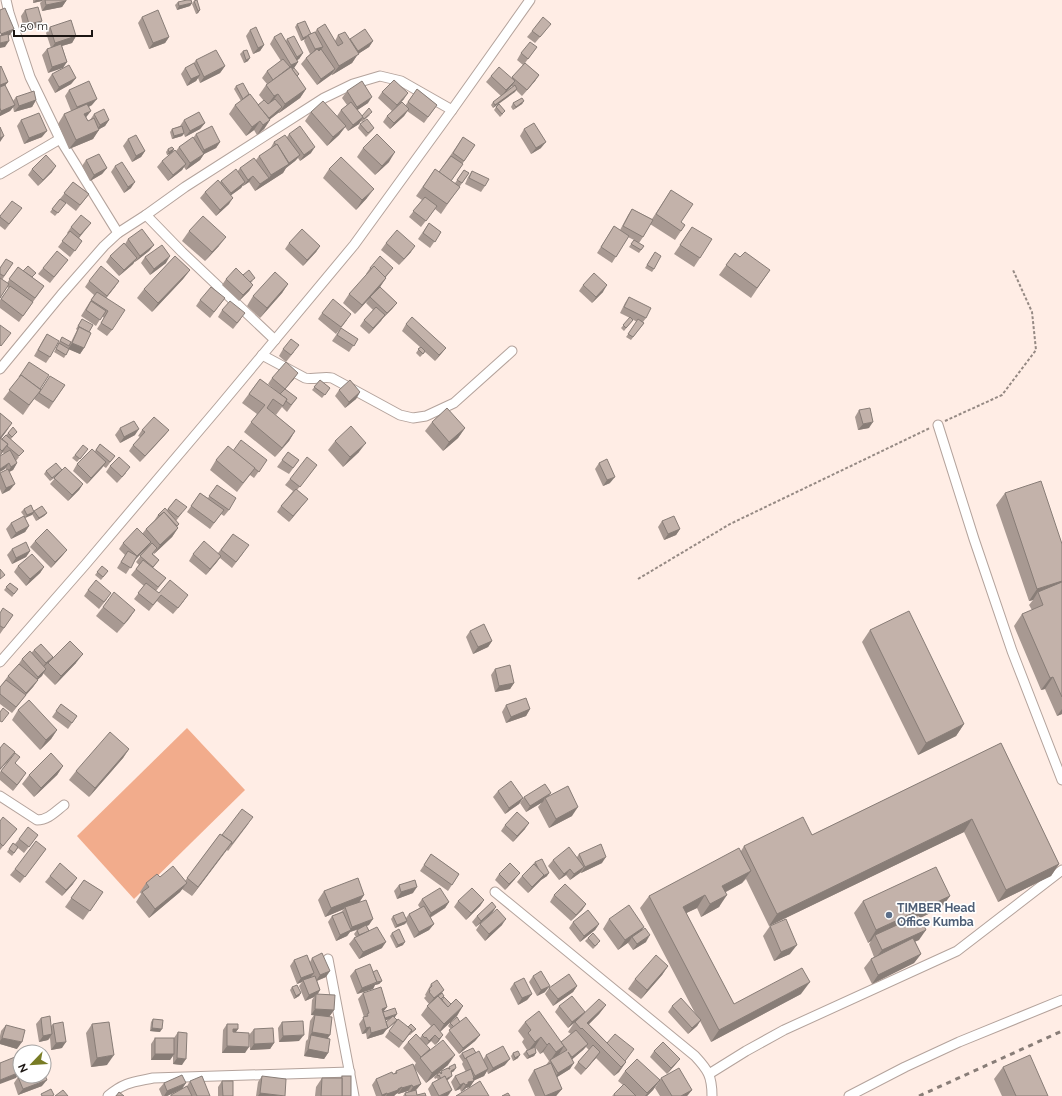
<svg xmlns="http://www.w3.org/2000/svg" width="1062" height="1096" viewBox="0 0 1062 1096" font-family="Raleway,sans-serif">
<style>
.green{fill:#f2ac8c}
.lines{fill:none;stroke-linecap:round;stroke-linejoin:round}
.minor-casing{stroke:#b4a39c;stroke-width:11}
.path{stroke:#968a84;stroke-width:2;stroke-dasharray:3 2;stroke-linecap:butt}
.minor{stroke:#fff;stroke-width:9}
.rail{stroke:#887d77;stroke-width:3;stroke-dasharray:5 5;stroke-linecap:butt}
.wall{fill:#a89992;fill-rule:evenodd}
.shaded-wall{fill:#887d77}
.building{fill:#c3b2aa;stroke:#887d77}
.service-dot{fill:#5c6f8a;stroke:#fff;stroke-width:1.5}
.labels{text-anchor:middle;stroke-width:3.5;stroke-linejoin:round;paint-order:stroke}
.service-label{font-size:12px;font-weight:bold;fill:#4e5e75;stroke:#fff;text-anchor:start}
</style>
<rect width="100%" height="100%" fill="#ffede5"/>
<path class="green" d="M187 728 245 790 134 899 77 836Z"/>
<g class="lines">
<g class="minor-casing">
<g id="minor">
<path d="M6 0 9 13 30 77 60 139 118 233"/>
<path d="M0 174 60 139"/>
<path d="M146 215 182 252 275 340"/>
<path d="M262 355 305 378C314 380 323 376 332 378L400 415 413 418 426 416 454 403 512 351"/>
<path d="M0 369 61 295 104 246 118 233 146 215 185 187 324 98 353 84 380 76 401 81 452 110"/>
<path d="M938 425 974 539 1012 651 1062 780"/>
<path d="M0 662 85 565 219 407 354 245 452 110 530 0"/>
<path d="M0 796 37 820C48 820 55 812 64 805"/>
<path d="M495 892 695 1056C708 1070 712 1076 712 1096"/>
<path d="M328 959 354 1096"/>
<path d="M709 1074 746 1051 784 1030 957 951 1062 870"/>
<path d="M108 1096C124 1082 134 1082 153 1078L350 1072"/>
<path d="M849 1096 905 1067 959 1042 1062 1000"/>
</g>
</g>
<g class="path">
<path d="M945 421 1002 395 1036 350 1032 312 1013 270"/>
<path d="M638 579 730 524 930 428"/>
</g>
<use href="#minor" class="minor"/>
<path class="rail" d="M919 1096 1062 1031"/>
</g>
<g class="wall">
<path d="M33 0H66V1L62 7 42 11 40 3 42 1 33 3Z"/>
<path d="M194 1 200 10 198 13 196 14 192 4Z"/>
<path d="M178 2 192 3 190 6 177 10 175 5Z"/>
<path d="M25 10 42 21 38 27 24 31 21 16Z"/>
<path d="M142 17 169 37 165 43 149 49 138 23Z"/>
<path d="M297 24 311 34 315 32 317 29 335 41 338 35 350 39 373 41 369 47 358 54 352 63 332 75 331 74 317 85 301 64 306 58 310 54 304 41 305 39 301 41 295 27Z"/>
<path d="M50 27 76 36 72 43 62 46 67 62 48 73 42 55 47 49 51 48 46 33Z"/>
<path d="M250 30 264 45 260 51 253 54 246 36Z"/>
<path d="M546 30 535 43 527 37 532 31Z"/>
<path d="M274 37 286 41 287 39 303 53 299 59 297 60 298 62 294 68 292 69 299 74 297 76 306 89 300 98 279 113H278L270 119V120L264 129 257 135 254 130 246 136 229 114 235 105 241 101 234 89 236 86 249 94 258 105 264 101 259 95 266 85 267 84 262 78 267 71 281 61 270 44Z"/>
<path d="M537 47 525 63 539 75 535 81 522 96 516 90 493 108 491 105 493 102 501 96 486 82 491 76 512 78 523 65 517 60 521 53ZM511 86 513 87 505 93Z"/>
<path d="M243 51 248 61 244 63 240 54Z"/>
<path d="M196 60 225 66 220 73 200 83 198 78 196 81 187 86 181 74 185 68 193 64Z"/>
<path d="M0 67 8 82 5 85 13 101 16 97 36 100 32 107 14 112 13 107 10 111 0 116Z"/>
<path d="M52 74 76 78 71 84 55 93 48 80Z"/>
<path d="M417 89 437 105 424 123 407 111 404 116 390 129 383 122 387 116 392 111 378 98 382 92 404 99 395 108 405 106Z"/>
<path d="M69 90 92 105 89 107 86 117 88 121 90 120 94 114 109 120 105 126 99 129 93 139 69 149 58 124 64 114 71 111 65 96Z"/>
<path d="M347 91 368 103 357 110 362 116 370 115 362 122 361 121 359 124 348 131 345 127 339 135 327 146 305 121 311 112 337 116 341 110 347 105 342 98Z"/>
<path d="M524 101 522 104 513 110 511 107 513 103Z"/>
<path d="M496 107 503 114 500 117 494 110Z"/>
<path d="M21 120 42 137 24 144 17 126Z"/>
<path d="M184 120 205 123 200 129 185 137 184 134 182 136 172 139 170 132 172 129 180 126Z"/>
<path d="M360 124 374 128 372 131 366 137 358 128Z"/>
<path d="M524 129 541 148 531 154 520 136Z"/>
<path d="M196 134 220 142 216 148 204 154 200 160 186 170 184 167 182 170 168 181 157 167 162 161 176 151 179 147 193 138Z"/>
<path d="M289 134 311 153 300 161 298 158 295 161 286 168 283 173 255 191 249 182 243 186V185L241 188 231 195 229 204 216 216 200 198 205 192 220 182 221 181 237 172 240 168 256 160 259 156 270 149 274 142 287 137Z"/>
<path d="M463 137 475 145 451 181 455 183 464 170 469 173 441 214 435 209 421 227 409 217 422 200 416 196 435 169 439 172Z"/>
<path d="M128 139 145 151 141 157 132 162 123 146Z"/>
<path d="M363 148 389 162 375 175 357 157Z"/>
<path d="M168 149H174L172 153 167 155 166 152Z"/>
<path d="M86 160 107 168 102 174 90 181 82 166Z"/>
<path d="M115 166 131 188 124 193 111 172Z"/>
<path d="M32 169 52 172 38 186 28 175Z"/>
<path d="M329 169 367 198 356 210 323 178Z"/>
<path d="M472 171 485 186 481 192 465 184 468 177Z"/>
<path d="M73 182 89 194 76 211 66 203 55 216 50 212Z"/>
<path d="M671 190 681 222 685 225 675 240 650 224 643 237 639 243 644 246 639 253 629 247 634 240 628 237 612 263 597 253 614 226 620 230 628 215 632 209 652 219Z"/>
<path d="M22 208 5 230 0 226V216Z"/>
<path d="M91 223 79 238 82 241 70 257 58 247 68 234 67 233 71 227Z"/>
<path d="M429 223 441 232 430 248 418 239Z"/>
<path d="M692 227 700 258 694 267 674 254Z"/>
<path d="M189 231 219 246 205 261 182 241Z"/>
<path d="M128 239 154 245 149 251 135 262V261L133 264 119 276 106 262 110 256 125 244Z"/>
<path d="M289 243 320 246 316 252 303 266 285 249Z"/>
<path d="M386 243 411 252 399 265 381 250Z"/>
<path d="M735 253 740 257 770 270 751 298 719 275Z"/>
<path d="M653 255 654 269 652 272 645 268Z"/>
<path d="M145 257 166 263 150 275 141 263Z"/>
<path d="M68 260 50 283 38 274 43 268Z"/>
<path d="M13 263 2 280 7 283 18 267 44 286 19 322 0 308V300L9 288 7 287 0 298V267Z"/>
<path d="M370 268H393L386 277V278L380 287 397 303 392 309 382 319 369 334 360 326 364 320 373 310 366 303 369 299 355 314 343 303 349 294 367 275 366 274Z"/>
<path d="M190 270 183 279 152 312 137 298 144 289Z"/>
<path d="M243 275 253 281 251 282 253 285 249 291 239 301 222 285 226 279Z"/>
<path d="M89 281H119L106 298 112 330 107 336 97 329 104 318 102 316 96 326 81 316 94 295 85 287Z"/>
<path d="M288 284 282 293 260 318 247 306 253 296Z"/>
<path d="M583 285 603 292 592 303 579 291Z"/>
<path d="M629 297 646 318 643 322 644 323 631 340 626 337 637 322 632 319 633 320 624 331 621 328 630 318 620 313 625 303Z"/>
<path d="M225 298 210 318 196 306 200 300Z"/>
<path d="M222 310 241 319 233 329 218 317Z"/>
<path d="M322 313 347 320 341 328 358 339 349 352 332 341 341 328 336 334 318 319Z"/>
<path d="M82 319 89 332 84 348 80 354 69 349 64 358 54 352 58 345V344L62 337 71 342 77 330 76 329Z"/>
<path d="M406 324 446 348 441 354 435 361 425 352 420 357 416 353 420 347 402 331Z"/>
<path d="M47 334 50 357 46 363 34 356 43 340Z"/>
<path d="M283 349 294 352 286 362 279 356Z"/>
<path d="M272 378 294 379 285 389 297 398 287 412 282 407 276 415 269 410 295 431 289 441 275 457 244 432 257 414 242 403 260 379 277 392 268 384Z"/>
<path d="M320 380 330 388 322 398 312 390Z"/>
<path d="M15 383 41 389 65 385 49 409 34 399 23 415 3 399Z"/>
<path d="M339 390 360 392 356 399 345 408 335 396Z"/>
<path d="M859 410 869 428 858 430 855 417Z"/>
<path d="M0 413 12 423 1 438 2 439 8 433 17 432 11 439 19 457 16 461 17 463 13 470 9 472 10 490 2 494 0 489V473L6 470 4 454 3 452 0 456Z"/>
<path d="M432 422 465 428 458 438 443 451 425 431Z"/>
<path d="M120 428 135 435 120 443 115 435Z"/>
<path d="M142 430H169L164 436 140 462 129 451 133 445 140 437 138 436Z"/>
<path d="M335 441 359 452 343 467 328 450Z"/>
<path d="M100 444 115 456 106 468 103 466 87 484 73 471 77 464 95 451Z"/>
<path d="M88 449 77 462 72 458 75 455Z"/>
<path d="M233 451 267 460 254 478 250 475 237 492 210 470 216 460Z"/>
<path d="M288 452 299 460 289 474 277 467Z"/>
<path d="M599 463 610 483 603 486 595 469Z"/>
<path d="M317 465 297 490 308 499 303 505 289 522 277 512 281 506 293 491 285 485 290 479Z"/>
<path d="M110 466 126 473 117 483 106 472Z"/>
<path d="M62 470 83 484 79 490 68 501 50 484 56 477 50 481 44 474 46 471Z"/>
<path d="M217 485 229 510 224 516 221 514 210 529 187 512 200 493 208 498Z"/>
<path d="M1005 493 1062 544V714L1057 716 1045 689 1041 690 1014 626 1022 614 1032 610 1029 605 1033 600 1029 601 996 505Z"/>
<path d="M176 499 182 513 176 521 179 524 177 527 178 528 172 537 154 554 153 553V554L159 560 153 568 166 578 156 591 159 593 184 601 173 614 157 601 149 611 134 599 144 586 131 575 139 565 136 562 147 547 135 560 126 574 117 568 125 555 119 549 123 543 142 534 146 529 154 521 158 515 167 510Z"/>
<path d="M24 509 34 511 47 513 44 516 36 521 32 514 25 518 29 526 25 532 11 539 6 529 11 523 24 516 21 512Z"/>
<path d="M662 521 680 529 676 535 664 540 658 527Z"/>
<path d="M233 534 244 552 232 568 220 558 206 575 189 561 193 554 218 553Z"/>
<path d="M35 541 67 550 62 556 51 568 30 547Z"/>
<path d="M12 549 30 551 26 557 12 564 7 555Z"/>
<path d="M18 566 44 567 40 573 26 586 14 572Z"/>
<path d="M102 566 108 571 101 580 95 575Z"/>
<path d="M10 583 18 589 12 597 4 590Z"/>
<path d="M88 590 107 599 99 609 84 596Z"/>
<path d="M103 607 135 610 117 633 96 616Z"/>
<path d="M0 613 13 615 0 634Z"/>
<path d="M870 630 964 724 956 736 918 755 862 642Z"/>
<path d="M470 631 492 641 488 647 473 654 466 637Z"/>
<path d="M34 650 50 661 76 663 55 685 43 673 37 680H38L33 687 25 696 12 713 0 704V687L8 676 18 665 22 659 31 653Z"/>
<path d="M495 669 514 683 510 689 495 692 491 675Z"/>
<path d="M61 704 77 716 68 729 52 717Z"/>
<path d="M506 705 530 709 526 716 506 723 502 712Z"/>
<path d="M18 710 57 730 51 739 40 750 12 720Z"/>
<path d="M1001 743 1059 864 1051 876 998 902 964 832 769 926 746 879 742 883 726 892 719 907 701 917 697 908 686 913 734 1004 801 994 711 1042 700 1021 697 1026 688 1034 668 1012 672 1006 696 1015 640 908 649 896 741 851 744 846 812 835Z"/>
<path d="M129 749 123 758 89 797 69 780 76 771Z"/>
<path d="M15 753 16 764 22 779 13 791 0 780V772Z"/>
<path d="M63 766 57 775 34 797 22 784 29 775Z"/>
<path d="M498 791 523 798 519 804 505 814 493 797Z"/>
<path d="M548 796 572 816 549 828 538 807 542 802 526 812 520 803 524 797Z"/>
<path d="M0 821 17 829 12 835 0 850Z"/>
<path d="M249 823 228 851 227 850 192 896 182 889 180 892 149 918 136 902 141 894 140 892 146 883 160 877 185 881 220 834 222 835Z"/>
<path d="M505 825 525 829 513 842 501 831Z"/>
<path d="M38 835 24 853 18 848 12 856 7 852 13 843 15 844 19 839Z"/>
<path d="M46 849 20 883 10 875 15 869Z"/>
<path d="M431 854 459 874 448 891 420 871Z"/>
<path d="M579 854 602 863 581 873 580 872 570 880 566 875 559 880 548 866 553 860 577 857Z"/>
<path d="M535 862 547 876 541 880 528 893 517 882 522 876Z"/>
<path d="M499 874 515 879 505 890 495 880Z"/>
<path d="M50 876 73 884 62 896 45 882Z"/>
<path d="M84 880 103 892 83 920 65 907Z"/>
<path d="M399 885 413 893 397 899 394 891Z"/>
<path d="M324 891 364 895 359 903 369 925 366 926 382 948 359 959 349 944 354 938 356 937 354 934 357 930 360 929 350 932 347 936 336 941 328 922 332 916 341 912 344 909 325 917 318 900Z"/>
<path d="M554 895 586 904 582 910 571 921 550 902Z"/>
<path d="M950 896 941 908 920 918 919 940 915 941 921 954 914 963 872 984 864 968 871 959 874 957 869 944 871 941 868 943 854 913 863 901Z"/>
<path d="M422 899 449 902 445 908 430 918 434 924 429 930 414 938 406 922 405 924 395 928 391 919 393 916 406 918 409 914 420 908 418 905Z"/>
<path d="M484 900 480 906 466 920 454 907 458 901Z"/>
<path d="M496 907 492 913 476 927 472 922 477 916Z"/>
<path d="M609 919 640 931 646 942 633 950 628 943 629 942 618 950 603 929Z"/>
<path d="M573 922 599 924 595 930 580 942 569 928Z"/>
<path d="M480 924 502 925 485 941 476 930Z"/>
<path d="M770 926 790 954 774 961 763 936Z"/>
<path d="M392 933 403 945 396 948 390 936Z"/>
<path d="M588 938 598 944 593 949 585 941Z"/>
<path d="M312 958 326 977 317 981 320 990 318 994 334 1010 329 1017 328 1038V1053L324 1059 304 1056 306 1041 308 1039 310 1021 314 1015H311L312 1000 314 997 305 1001 299 986 302 982 297 984 290 966 294 960 310 962Z"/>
<path d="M668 966 662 975 641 999 628 989 635 979Z"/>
<path d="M355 970 373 972 382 981 379 984 375 985 373 989 357 994 350 976Z"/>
<path d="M533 976 545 992 537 996 529 982Z"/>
<path d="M514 983 532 994 527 1000 518 1005 510 989Z"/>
<path d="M431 984 441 994 442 999 457 1016 440 1031 439 1041 435 1045 431 1041 426 1045 430 1049 448 1065 426 1083 415 1069 421 1084 416 1090 417 1095 426 1096H403L405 1093 408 1092V1091L398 1094V1093L396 1094 394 1096H376L372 1085 376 1079 394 1074 396 1071 414 1066 416 1063 403 1048 408 1042 420 1038 422 1035 431 1026 421 1015 429 1004 424 998 426 996 425 995Z"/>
<path d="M577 986 573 992 553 1006 545 994 549 988Z"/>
<path d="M292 987 301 993 299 996 294 999 290 990Z"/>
<path d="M363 993 387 1007 384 1011 395 1017 394 1018 397 1020 394 1023 386 1030 383 1034 367 1039 366 1033 362 1034 359 1024 364 1017 358 999ZM390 1019 386 1022V1020Z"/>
<path d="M606 1005 599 1014 589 1024 626 1062 619 1072 614 1076 596 1058 581 1075 574 1068 578 1062 589 1050 586 1047 583 1050 572 1059 570 1069 557 1077 562 1089 556 1096H535L528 1080 534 1070 546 1065 549 1061 543 1052 540 1054 535 1047 533 1048 536 1053 534 1056 527 1059 523 1054 527 1050 522 1042 524 1039 518 1031 525 1022 561 1042 571 1034 568 1032 574 1023 568 1028 555 1012 559 1006 585 1012 583 1014Z"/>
<path d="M41 1018 51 1026 53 1024 62 1048 51 1050 50 1038 48 1040 39 1042 36 1024Z"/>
<path d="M153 1019 160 1032 150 1031 151 1022Z"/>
<path d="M282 1022 299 1041 279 1042 278 1028Z"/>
<path d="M460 1022 480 1035 475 1041 459 1054 445 1037 451 1029 448 1026 450 1023Z"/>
<path d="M92 1024 107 1065 91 1067 86 1033Z"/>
<path d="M227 1024 238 1029 235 1032 249 1035 254 1029 274 1043 270 1049 250 1050 249 1035 245 1053H222L223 1030Z"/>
<path d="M6 1025 17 1049 0 1044V1036L1 1031Z"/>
<path d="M408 1027 416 1029 410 1035H409L399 1048 385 1037 389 1031Z"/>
<path d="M178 1032 182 1065 173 1064V1056L170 1060H151V1044L155 1038H174Z"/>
<path d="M654 1051 680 1059 675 1065 667 1074 650 1057Z"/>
<path d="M462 1053H476L483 1060 486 1055 505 1065 488 1074 487 1071 484 1076 474 1080 470 1087 466 1088 464 1090 461 1092 460 1089 455 1091 451 1082 455 1076 466 1072 462 1064 463 1062 459 1056Z"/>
<path d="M513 1053 518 1058 513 1061 511 1056Z"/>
<path d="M449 1067 454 1071 451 1073 449 1079 447 1080 452 1090 448 1096H431L428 1089 432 1083 438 1080 437 1078 435 1079 434 1077 437 1074 448 1068Z"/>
<path d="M1003 1067 1048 1096H1002L994 1079Z"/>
<path d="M625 1071 660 1080 653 1090 647 1096H612L623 1085 618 1081Z"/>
<path d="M262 1076 284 1096H256L258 1082Z"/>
<path d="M342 1076 351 1096H315L316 1087 322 1078H340Z"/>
<path d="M18 1077 42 1086 18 1095 14 1083Z"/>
<path d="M661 1078 692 1090 687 1096H660L655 1088Z"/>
<path d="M190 1081 210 1096H170L180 1090 167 1096H162L159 1089 164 1083 182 1089 187 1086Z"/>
<path d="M222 1081 233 1096H218V1087Z"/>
</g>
<g class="shaded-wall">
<path d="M36 0H42V1L33 3Z"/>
<path d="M66 1 62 7 42 11 46 5Z"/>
<path d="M192 3 190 6 177 10 179 6Z"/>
<path d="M200 10 198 13 196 14 198 11Z"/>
<path d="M42 21 38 27 24 31 29 24Z"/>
<path d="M14 29 10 35 0 39V36L1 34Z"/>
<path d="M76 36 72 43 51 49 55 43Z"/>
<path d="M308 36 305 39 301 41 303 38Z"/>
<path d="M169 37 165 43 149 49 153 43Z"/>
<path d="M9 41 5 47 0 48V43Z"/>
<path d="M373 41 369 47 358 54 352 63 332 75 339 66 354 57 358 51Z"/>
<path d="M264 45 260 51 253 54 258 48Z"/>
<path d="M323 47 318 53 311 56 315 49Z"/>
<path d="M303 53 299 59 292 63 297 57Z"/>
<path d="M250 58 248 61 244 63 246 60Z"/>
<path d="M67 62 63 68 48 73 52 67Z"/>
<path d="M298 62 294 68 287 72 291 65Z"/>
<path d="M225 66 220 73 200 83 204 77Z"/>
<path d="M335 69 331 75 317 85 321 79Z"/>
<path d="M200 75 196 81 187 86 191 79Z"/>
<path d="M539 75 535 81 522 96 527 90Z"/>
<path d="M76 78 71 84 55 93 59 87Z"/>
<path d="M515 81 511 87 502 96 506 90Z"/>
<path d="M8 82 3 88 0 89V85Z"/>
<path d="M306 89 300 98 279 113 285 104Z"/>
<path d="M517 89 515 92 493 108 495 105Z"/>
<path d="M408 93 404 99 392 112 397 105Z"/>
<path d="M278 94 271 103 267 106 274 96Z"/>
<path d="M372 97 368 103 353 113 357 107Z"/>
<path d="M97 99 92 105 72 114 77 107Z"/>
<path d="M36 100 32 107 14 112 19 106Z"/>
<path d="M524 101 522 104 513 110 516 107Z"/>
<path d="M15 105 10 111 0 116V113L1 111Z"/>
<path d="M282 107 278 113 264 124 269 118Z"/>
<path d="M409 109 404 116 390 129 394 123Z"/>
<path d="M91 111 84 120V114Z"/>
<path d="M363 117 359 124 348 131 353 125Z"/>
<path d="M109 120 105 126 96 131 100 125Z"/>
<path d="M270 120 264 129 257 135 263 125Z"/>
<path d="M260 121 254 130 246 136 252 127Z"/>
<path d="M205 123 200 129 185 137 190 131Z"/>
<path d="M346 126 339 135 327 146 333 137Z"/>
<path d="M99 130 93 139 69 149 76 140Z"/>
<path d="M47 131 42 137 24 144 29 138Z"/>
<path d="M184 133 182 136 172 139 174 136Z"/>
<path d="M4 136 0 142V138Z"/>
<path d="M220 142 216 148 200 156 204 150Z"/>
<path d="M546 142 541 148 531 154 536 148Z"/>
<path d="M315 147 311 153 300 161 304 155Z"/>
<path d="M174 149 172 153 167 155 169 152Z"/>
<path d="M145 151 141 157 132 162 136 156Z"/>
<path d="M395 152 389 162 375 175 382 166Z"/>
<path d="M204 154 200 160 186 170 190 163Z"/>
<path d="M300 155 295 161 286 168 283 173 255 191 260 184 269 178 271 175Z"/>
<path d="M186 164 182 170 168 181 173 175Z"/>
<path d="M56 166 52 172 38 186 43 180Z"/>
<path d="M107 168 102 174 90 181 94 175Z"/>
<path d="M253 176 249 182 243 186 248 180Z"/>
<path d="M135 182 131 188 124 193 128 187Z"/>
<path d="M245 182 241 188 226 199 231 193Z"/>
<path d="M374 189 367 198 356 210 362 200Z"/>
<path d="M233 198 229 204 216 216 220 210Z"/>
<path d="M91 223 76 241 80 235Z"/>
<path d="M226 237 219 246 205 261 212 252Z"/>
<path d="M154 245 149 251 135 262 140 256Z"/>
<path d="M320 246 316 252 303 266 307 260Z"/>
<path d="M415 246 411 252 399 265 404 259Z"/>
<path d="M170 256 166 263 150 275 154 269Z"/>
<path d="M137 258 133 264 119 276 124 270Z"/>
<path d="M190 270 183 279 152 312 158 303Z"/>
<path d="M386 278 380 287 355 314 362 305Z"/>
<path d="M119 281 115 287 103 302 107 296Z"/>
<path d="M288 284 282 293 260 318 267 308Z"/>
<path d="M253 285 249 291 239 301 243 295Z"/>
<path d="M607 285 603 292 592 303 596 297Z"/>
<path d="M397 303 392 309 382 319 387 313Z"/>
<path d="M385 315 381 321 369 334 373 328Z"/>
<path d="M72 343 84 348 80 354 68 349Z"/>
<path d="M446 348 441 354 435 361 439 355Z"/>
<path d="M298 373 294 379 280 395 285 389Z"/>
<path d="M360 392 356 399 345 408 349 402Z"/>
<path d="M873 422 869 428 858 430 863 424Z"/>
<path d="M12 423 6 432 0 440V438Z"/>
<path d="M465 428 458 438 443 451 449 442Z"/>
<path d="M139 429 135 435 120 443 124 437Z"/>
<path d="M169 430 164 436 140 462 145 456Z"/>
<path d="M295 431 289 441 275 457 282 448Z"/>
<path d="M366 443 359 452 343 467 350 457Z"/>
<path d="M8 444 0 456 2 451Z"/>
<path d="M106 462 102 468 87 484 91 478Z"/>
<path d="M9 463 5 469 0 472V469Z"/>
<path d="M17 463 13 470 7 473 11 467Z"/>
<path d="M615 477 610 483 603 486 607 480Z"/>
<path d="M15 484 10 490 2 494 6 488Z"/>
<path d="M83 484 79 490 68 501 72 495Z"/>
<path d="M308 499 303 505 289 522 293 516Z"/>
<path d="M34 512 32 515 25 518 27 515Z"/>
<path d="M47 513 44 516 36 521 39 518Z"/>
<path d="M29 526 25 532 11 539 16 533Z"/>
<path d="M178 528 172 537 154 554 160 545Z"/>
<path d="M680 529 676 535 664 540 668 534Z"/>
<path d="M151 542 147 548 133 562 137 556Z"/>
<path d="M67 550 62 556 51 568 55 562Z"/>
<path d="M30 551 26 557 12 564 16 558Z"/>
<path d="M221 556 217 562 206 575 210 569Z"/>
<path d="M44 567 40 573 26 586 30 579Z"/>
<path d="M1062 581V590L1038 592 1033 600 1029 601 1037 589Z"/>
<path d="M135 610 129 619 117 633 124 624Z"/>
<path d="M492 641 488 647 473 654 478 647Z"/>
<path d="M83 654 76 663 55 685 61 676Z"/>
<path d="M53 657 48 663 41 669 46 663Z"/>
<path d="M46 669 42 676 34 683 38 677Z"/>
<path d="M1053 677 1045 689 1041 690 1050 678Z"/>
<path d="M38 680 33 687 25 696 12 713 26 693Z"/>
<path d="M514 683 510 689 495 692 499 686Z"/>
<path d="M530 709 526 716 506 723 511 717Z"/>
<path d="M1062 709V714L1057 716Z"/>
<path d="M964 724 956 736 918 755 926 743Z"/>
<path d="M57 730 51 739 40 750 46 740Z"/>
<path d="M129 749 123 758 89 797 95 788Z"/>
<path d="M15 752 10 759 0 770V769Z"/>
<path d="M63 766 57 775 34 797 41 788Z"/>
<path d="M26 773 22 779 13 791 17 785Z"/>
<path d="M551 793 546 799 545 798 543 802 526 812 530 806Z"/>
<path d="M523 798 519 804 505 814 509 808Z"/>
<path d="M578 807 572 816 549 828 556 819Z"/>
<path d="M972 819 964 832 769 926 777 914Z"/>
<path d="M529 823 525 829 513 842 517 836Z"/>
<path d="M232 842 225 852 192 896 198 887Z"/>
<path d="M606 857 602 863 581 873 585 867Z"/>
<path d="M1059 864 1051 876 998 902 1006 890Z"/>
<path d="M584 867 580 873 570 880 574 874Z"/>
<path d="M570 869 566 875 559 880 564 874Z"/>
<path d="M751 871 742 883 714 898 722 886Z"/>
<path d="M520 873 515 879 505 890 509 884Z"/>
<path d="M549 873 547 876 541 880 528 893 532 887 544 875Z"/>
<path d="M77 878 73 884 62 896 66 890Z"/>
<path d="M187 883 180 892 149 918 155 909Z"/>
<path d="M417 887 413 893 397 899 401 892Z"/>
<path d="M364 895 358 904 345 907 344 909 325 917 331 908Z"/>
<path d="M705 895 697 908 674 919 683 907Z"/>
<path d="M727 895 719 907 701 917 710 904Z"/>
<path d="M950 896 941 908 877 938 875 935 871 941 868 943 876 930Z"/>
<path d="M484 900 480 906 466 920 471 913Z"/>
<path d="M449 902 445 908 427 919 431 913Z"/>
<path d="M586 904 582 910 571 921 576 915Z"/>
<path d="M496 907 492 913 476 927 481 921Z"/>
<path d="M373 919 369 925 350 932 347 936 336 941 340 935 348 931 352 927Z"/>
<path d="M506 919 502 925 485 941 489 934Z"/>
<path d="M407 921 405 924 395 928 397 925Z"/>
<path d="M434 924 429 930 414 938 419 932Z"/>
<path d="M599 924 595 930 580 942 584 936Z"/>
<path d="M644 927 637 936 632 937 629 942 618 950 625 940Z"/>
<path d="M926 930 919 940 875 959 882 950Z"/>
<path d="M650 935 646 942 633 950 637 944Z"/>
<path d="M386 942 382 948 359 959 363 952Z"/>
<path d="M405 942 403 945 396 948 398 945Z"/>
<path d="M797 945 790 954 774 961 781 952Z"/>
<path d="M921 954 914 963 872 984 878 975Z"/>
<path d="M668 966 662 975 641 999 647 990Z"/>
<path d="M330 971 326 977 316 981 320 975Z"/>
<path d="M314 973 309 979 303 980 302 982 297 984 301 978Z"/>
<path d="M382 981 379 984 375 985 373 989 357 994 362 988Z"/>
<path d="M810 982 801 994 711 1042 719 1030Z"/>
<path d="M550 986 545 992 537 996 541 990Z"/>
<path d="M577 986 573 992 553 1006 558 999Z"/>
<path d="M320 990 316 996V994L314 997 305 1001 309 995Z"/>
<path d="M444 990 440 996 429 1004 434 998Z"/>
<path d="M301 993 299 996 294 999 296 996Z"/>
<path d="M532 994 527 1000 518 1005 522 998Z"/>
<path d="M606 1005 599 1014 584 1029 587 1023Z"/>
<path d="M463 1006 457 1016 438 1034 444 1024Z"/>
<path d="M387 1007 382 1013V1009Z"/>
<path d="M315 1009 334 1010 329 1017 311 1015Z"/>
<path d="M585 1012 580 1018 568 1028 572 1022Z"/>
<path d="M397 1014 395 1017 381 1022 383 1019Z"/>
<path d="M397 1020 394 1023 386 1030 383 1034 367 1039 371 1033Z"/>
<path d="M701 1020 697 1026 688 1034 692 1028Z"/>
<path d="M370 1027 366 1033 362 1034 366 1028Z"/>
<path d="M152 1028 162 1029 160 1032 150 1031Z"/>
<path d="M233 1029H238L234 1035Z"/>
<path d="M312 1032 330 1035 326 1041 311 1035 308 1039Z"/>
<path d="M52 1034 48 1040 39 1042 43 1036Z"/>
<path d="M304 1035 299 1041 279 1042 283 1036Z"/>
<path d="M435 1035 431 1041 425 1047 429 1041Z"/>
<path d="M443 1035 439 1041 435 1045 439 1039Z"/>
<path d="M480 1035 475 1041 459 1054 463 1048Z"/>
<path d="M541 1037 535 1047 528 1051 535 1042Z"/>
<path d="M2 1038 22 1042 17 1049 0 1044V1041Z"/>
<path d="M66 1042 62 1048 51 1050 56 1043Z"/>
<path d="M274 1043 270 1049 250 1050 254 1044Z"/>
<path d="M549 1043 543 1052 540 1054 547 1045Z"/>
<path d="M588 1044 583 1050 568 1063 572 1057Z"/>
<path d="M227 1046 249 1047 245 1053H222Z"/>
<path d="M564 1046 558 1056 550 1061 556 1052Z"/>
<path d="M308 1049 328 1053 324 1059 304 1056Z"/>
<path d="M600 1052 596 1058 581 1075 586 1069Z"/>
<path d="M536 1053 534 1056 527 1059 529 1056Z"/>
<path d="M155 1054H174L170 1060H151Z"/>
<path d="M114 1055 107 1065 91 1067 97 1058Z"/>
<path d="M455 1055 448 1065 426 1083 432 1073Z"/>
<path d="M520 1055 518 1058 513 1061 515 1058Z"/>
<path d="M177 1058 186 1059 182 1065 173 1064Z"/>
<path d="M510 1059 505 1065 488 1074 493 1068Z"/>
<path d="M680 1059 675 1065 667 1074 671 1068Z"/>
<path d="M626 1062 619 1072 614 1076 621 1067Z"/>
<path d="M574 1063 570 1069 554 1079 558 1073Z"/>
<path d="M456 1068 454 1071 449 1074 451 1071Z"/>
<path d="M488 1069 484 1076 473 1081H474L470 1087 466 1088 464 1090 461 1092 468 1082 471 1081 475 1076Z"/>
<path d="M20 1072 16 1078 0 1084V1080Z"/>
<path d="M452 1076 449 1079 442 1083 444 1080Z"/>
<path d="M47 1080 42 1086 18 1095 23 1089Z"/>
<path d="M660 1080 653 1090 647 1096H645Z"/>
<path d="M186 1083 182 1089 167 1096H164L167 1091Z"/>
<path d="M464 1083 460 1089 455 1091 460 1085Z"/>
<path d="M421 1084 416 1090 409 1093 413 1087Z"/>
<path d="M412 1085 408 1091 398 1094 402 1088Z"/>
<path d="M402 1087 398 1093 396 1094 394 1096H386L387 1094 398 1089Z"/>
<path d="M562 1089 556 1096H545Z"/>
<path d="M452 1090 447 1096H440Z"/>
<path d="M692 1090 687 1096H681Z"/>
<path d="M260 1093 284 1096H258Z"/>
<path d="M387 1093 385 1096H381L382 1095Z"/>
</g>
<g class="building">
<path d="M45 0H66V1L46 5Z"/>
<path d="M187 0H191L192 3 179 6 178 2Z"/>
<path d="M197 0 200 10 198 11 194 1Z"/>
<path d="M38 7 42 21 29 24 25 10Z"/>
<path d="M5 8 14 29 1 34 0 31V10Z"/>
<path d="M158 10 169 37 153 43 142 17Z"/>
<path d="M543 17 551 24 540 37 532 31Z"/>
<path d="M71 20 76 36 55 43 50 27Z"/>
<path d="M305 21 311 34 303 38 297 24Z"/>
<path d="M325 24 338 46 343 43 338 35 345 32 359 54 339 66 317 29Z"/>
<path d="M256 27 264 45 258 48 250 30Z"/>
<path d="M365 29 373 41 358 51 350 39Z"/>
<path d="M315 32 323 47 315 49 308 35Z"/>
<path d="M281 33 298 62 291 65 274 37Z"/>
<path d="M8 34 9 41 0 43V36Z"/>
<path d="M294 36 303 53 297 57 287 39Z"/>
<path d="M530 42 537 47 528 59 521 53Z"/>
<path d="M61 44 67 62 52 67 47 49Z"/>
<path d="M317 49 319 51 321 49 335 69 321 79 306 58Z"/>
<path d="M216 50 225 66 204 77 196 60Z"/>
<path d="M247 50 250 58 246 60 243 51Z"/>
<path d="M283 59 290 67 273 80 267 71Z"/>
<path d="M194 63 200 75 191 79 185 68Z"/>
<path d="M525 63 539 75 527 90 512 77Z"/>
<path d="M69 65 76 78 59 87 52 74Z"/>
<path d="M1 66 8 82 0 85V67Z"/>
<path d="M291 67 306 89 285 104 278 94 274 96 266 85Z"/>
<path d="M499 67 515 81 506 90 491 76Z"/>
<path d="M294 68 299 74 297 76 292 69Z"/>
<path d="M394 80 408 93 397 105 382 92Z"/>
<path d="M89 81 97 99 77 107 69 90Z"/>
<path d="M362 81 372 97 357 107 347 91Z"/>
<path d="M243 83 249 94 243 99 236 86Z"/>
<path d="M5 85 15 105 1 111 0 108V87Z"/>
<path d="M515 85 517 89 495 105 493 102Z"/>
<path d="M417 89 437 105 428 117 408 102Z"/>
<path d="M34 91 36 100 19 106 16 97Z"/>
<path d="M250 94 270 120 263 125 260 121 252 127 235 105Z"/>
<path d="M522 98 524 101 516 107 513 103Z"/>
<path d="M275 99 282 107 269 118 258 105 264 100 268 104Z"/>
<path d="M323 101 346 126 333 137 311 112Z"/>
<path d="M351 102 363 117 353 125 341 110Z"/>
<path d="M402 102 409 109 394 123 387 116Z"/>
<path d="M87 104 91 111 84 114 88 121 94 118 99 130 76 140 64 114Z"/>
<path d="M499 104 505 111 502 114 496 107Z"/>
<path d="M369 108 372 112 364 119 362 116Z"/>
<path d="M104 109 109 120 100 125 94 114Z"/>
<path d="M199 112 205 123 190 131 184 120Z"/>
<path d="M39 113 47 131 29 138 21 120Z"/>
<path d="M367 119 374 128 368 133 360 124Z"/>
<path d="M534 123 546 142 536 148 524 129Z"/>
<path d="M182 126 184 133 174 136 172 129Z"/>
<path d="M212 126 220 142 204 150 196 134Z"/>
<path d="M300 126 315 147 304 155 289 134Z"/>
<path d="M0 127 4 136 0 138Z"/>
<path d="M377 134 395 152 382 166 363 148Z"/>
<path d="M136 135 145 151 136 156 128 139Z"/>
<path d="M285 135 300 155 289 163 277 144 276 145 274 142Z"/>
<path d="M193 137 204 154 190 163 179 147Z"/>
<path d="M463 137 475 145 464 161 453 153Z"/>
<path d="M277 144 289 164 271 175 259 156Z"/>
<path d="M172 147 174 149 169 152 168 149Z"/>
<path d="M175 150 186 164 173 175 162 161Z"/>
<path d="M99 154 107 168 94 175 86 160Z"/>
<path d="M46 155 56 166 43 180 32 169Z"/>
<path d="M451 156 463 164 451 181 439 172Z"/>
<path d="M341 157 374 189 362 200 329 169Z"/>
<path d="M254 158 269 178 260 184 253 176 248 180 240 168Z"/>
<path d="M122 162 135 182 128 187 115 166Z"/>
<path d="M236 169 245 182 231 193 221 181Z"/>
<path d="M435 169 460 187 447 204 423 187Z"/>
<path d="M464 170 469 173 462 183 457 180Z"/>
<path d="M472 171 489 179 485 186 469 178Z"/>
<path d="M218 180 233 198 220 210 205 192Z"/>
<path d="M73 182 89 194 80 205 64 193Z"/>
<path d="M671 190 693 204 681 222 685 225 681 231 656 214Z"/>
<path d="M425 197 437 206 426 221 413 211Z"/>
<path d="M60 199 66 203 58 213 52 209Z"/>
<path d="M12 201 22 208 9 224 0 217V216Z"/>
<path d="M632 209 653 220 643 237 623 226Z"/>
<path d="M81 215 91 223 80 235 71 227Z"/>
<path d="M203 216 226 237 212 252 189 231Z"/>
<path d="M429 223 441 232 435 242 423 233Z"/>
<path d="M614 226 629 236 616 257 601 247Z"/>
<path d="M692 227 712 239 700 258 680 245Z"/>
<path d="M142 229 154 245 140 256 128 239Z"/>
<path d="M302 229 320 246 307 260 289 243Z"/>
<path d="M397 230 415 246 404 259 386 243Z"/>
<path d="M70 231 82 241 75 251 62 241Z"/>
<path d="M634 240 644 246 641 250 631 244Z"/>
<path d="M124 243 137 258 124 270 110 256Z"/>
<path d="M162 245 170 256 154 269 145 257Z"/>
<path d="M57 251 68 260 54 277 43 268Z"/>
<path d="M655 252 661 256 654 269 647 265Z"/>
<path d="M745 252 770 270 757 288 726 265 735 253 740 257Z"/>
<path d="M175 256 190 270 158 303 144 289Z"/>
<path d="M380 256 393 268 385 277 374 266 372 269 370 268Z"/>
<path d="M6 259 13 263 4 276 0 274V268Z"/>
<path d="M28 266 36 273 32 277 23 271Z"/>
<path d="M101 266 119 281 107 296 89 281Z"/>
<path d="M374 266 386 278 362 305 349 294Z"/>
<path d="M18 267 44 286 35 298 9 279Z"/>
<path d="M236 268 253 285 243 295 226 279Z"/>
<path d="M249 270 255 278 250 282 243 275Z"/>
<path d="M275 272 288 284 267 308 253 296Z"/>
<path d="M594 273 607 285 596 297 583 285Z"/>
<path d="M0 278 9 284 0 298Z"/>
<path d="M10 286 33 302 23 316 1 299Z"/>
<path d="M211 287 225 298 214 312 200 300Z"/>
<path d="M380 287 397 303 387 313 370 297Z"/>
<path d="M97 292 125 310 112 330 101 323 108 311 91 300Z"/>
<path d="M629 297 651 308 646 318 624 307Z"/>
<path d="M333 299 351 314 341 327 322 313Z"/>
<path d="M91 301 106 311 100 320 86 310Z"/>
<path d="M230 301 245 313 237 323 222 310Z"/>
<path d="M376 307 385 315 373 328 364 320Z"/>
<path d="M412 317 446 348 439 355 406 324Z"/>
<path d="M630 317 633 320 626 328 623 325Z"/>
<path d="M82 319 93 325 89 332 78 326Z"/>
<path d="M638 319 644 323 633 337 628 334Z"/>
<path d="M0 325 11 333 1 346 0 345Z"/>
<path d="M79 327 91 333 84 348 72 343Z"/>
<path d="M341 328 358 339 354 346 337 335Z"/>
<path d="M47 334 59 341 50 357 38 350Z"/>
<path d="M62 337 71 342 69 346 60 341Z"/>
<path d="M291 339 299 345 291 355 283 349Z"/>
<path d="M59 343 69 349 66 355 56 349Z"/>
<path d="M421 347 425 351 423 354 418 349Z"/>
<path d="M29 362 49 375 40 389 21 375 19 377Z"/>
<path d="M286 362 298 373 285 389 297 398 291 405 286 401 287 399 280 394 285 389 272 378Z"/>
<path d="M21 375 41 390 29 405 9 390Z"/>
<path d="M50 376 65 385 53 402 39 393Z"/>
<path d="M260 379 287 399 283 406 273 399 267 408 295 431 282 448 251 422 265 405 249 394Z"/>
<path d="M320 380 330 388 325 395 314 387Z"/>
<path d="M350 380 360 392 349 402 339 390Z"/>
<path d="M447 408 465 428 449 442 432 422Z"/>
<path d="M870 408 873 422 863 424 859 410Z"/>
<path d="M0 413 12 423 0 438 8 444 2 451 0 449Z"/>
<path d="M154 417 169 430 145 456 133 445 145 432 142 430Z"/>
<path d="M134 421 139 429 124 437 120 428Z"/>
<path d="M351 426 366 443 350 457 335 441Z"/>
<path d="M13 427 17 432 12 437 8 433Z"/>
<path d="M6 435 24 451 19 456 7 446 8 444 2 439Z"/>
<path d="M241 440 267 460 259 472 233 451Z"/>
<path d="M100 444 115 456 110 462 96 450Z"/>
<path d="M83 445 88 449 80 459 75 455Z"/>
<path d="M228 446 255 468 243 483 216 460Z"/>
<path d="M92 449 106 462 91 478 77 464Z"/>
<path d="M10 450 17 463 11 467 9 463 0 469V456Z"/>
<path d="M288 452 299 460 293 468 282 460Z"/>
<path d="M119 457 130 467 122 477 110 466Z"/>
<path d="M307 457 317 465 300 487 290 479Z"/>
<path d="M607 459 615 477 607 480 599 463Z"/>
<path d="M56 463 62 470 52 478 46 471Z"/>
<path d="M65 467 83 484 72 495 54 478Z"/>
<path d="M8 469 15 484 6 488 0 473Z"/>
<path d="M1041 481 1062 544V581L1037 589 1005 493Z"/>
<path d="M217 485 236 498 229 510 209 496Z"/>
<path d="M296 489 308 499 293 516 281 506Z"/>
<path d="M200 493 224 510 214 523 191 506Z"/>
<path d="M176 499 187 507 178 517 168 509Z"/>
<path d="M31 505 34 512 27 515 24 509Z"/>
<path d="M42 506 47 513 39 518 34 511Z"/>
<path d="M165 508 179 524 177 526 164 512 159 516 158 515Z"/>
<path d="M164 512 178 528 160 545 146 529Z"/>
<path d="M24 516 29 526 16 533 11 523Z"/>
<path d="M674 516 680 529 668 534 662 521Z"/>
<path d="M137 528 151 542 137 556 123 543Z"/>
<path d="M47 529 67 550 55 562 35 541Z"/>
<path d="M233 534 249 545 236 562 221 550Z"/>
<path d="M204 541 221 556 210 569 193 554Z"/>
<path d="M26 542 30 551 16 558 12 549Z"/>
<path d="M152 543 157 548 152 554 159 560 153 567 140 556Z"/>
<path d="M128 551 137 556 131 568 121 562Z"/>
<path d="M32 554 44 567 30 579 18 566Z"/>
<path d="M143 560 166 578 158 587 136 569Z"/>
<path d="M102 566 108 571 103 577 97 572Z"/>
<path d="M0 569 5 575 0 579Z"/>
<path d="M96 580 111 593 104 602 88 590Z"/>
<path d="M170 580 188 595 178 608 161 595 153 605 138 593 146 583 159 593Z"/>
<path d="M1062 582V697L1053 677 1050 678 1022 614 1043 605 1038 592Z"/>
<path d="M10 583 18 589 14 594 6 587Z"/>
<path d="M114 592 135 610 124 624 103 607Z"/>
<path d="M3 608 13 615 4 628 0 626V613Z"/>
<path d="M909 611 964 724 926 743 870 630Z"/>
<path d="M484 624 492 641 478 647 470 631Z"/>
<path d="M70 641 83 654 61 676 48 663Z"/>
<path d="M41 644 53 657 46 663 34 650Z"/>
<path d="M30 651 46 669 38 677 22 659Z"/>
<path d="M19 664 38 680 26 693 8 676Z"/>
<path d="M510 665 514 683 499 686 495 669Z"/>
<path d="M6 680 26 695 16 707 0 694V687Z"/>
<path d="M526 698 530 709 511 717 506 705Z"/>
<path d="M29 700 57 730 46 740 18 710Z"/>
<path d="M61 704 77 716 72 723 56 711Z"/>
<path d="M3 708 9 713 2 722 0 721V712Z"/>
<path d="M110 732 129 749 95 788 76 771Z"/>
<path d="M4 743 15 752 0 769V748Z"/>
<path d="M1001 743 1059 864 1006 890 972 819 777 914 744 846 803 817 812 835Z"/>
<path d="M15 753 20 757 15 763 26 773 17 785 1 771Z"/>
<path d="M51 753 63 766 41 788 29 775Z"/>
<path d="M511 781 523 798 509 808 498 791Z"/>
<path d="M545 784 551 793 530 806 524 797Z"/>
<path d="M568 786 578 807 556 819 545 798Z"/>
<path d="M242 809 253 817 232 844H231L232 842 222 835Z"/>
<path d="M517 812 529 823 517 836 505 825Z"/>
<path d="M3 817 17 829 3 846 0 843V821Z"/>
<path d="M28 827 38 835 29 847 19 839Z"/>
<path d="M220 834 232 842 198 887 187 878Z"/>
<path d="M36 841 46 849 25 877 15 869Z"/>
<path d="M13 843 18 847 14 853 9 849Z"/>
<path d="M601 844 606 857 585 867 579 854Z"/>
<path d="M569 847 584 867 574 874 570 869 564 874 553 860Z"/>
<path d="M739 848 751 871 722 886 727 895 710 904 705 895 683 907 734 1004 802 968 810 982 719 1030 649 896Z"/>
<path d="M431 854 459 874 452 885 424 865Z"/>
<path d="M542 859 549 873 543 876 544 875 539 870 535 862Z"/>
<path d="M60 863 77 878 66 890 50 876Z"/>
<path d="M510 863 520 873 509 884 499 874Z"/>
<path d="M534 864 544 875 532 887 522 876Z"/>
<path d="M173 866 187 883 155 909 142 892 149 887 146 883 157 874 160 877Z"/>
<path d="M936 867 950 896 876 930 863 901Z"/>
<path d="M358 878 364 895 331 908 324 891Z"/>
<path d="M84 880 103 892 90 911 71 898Z"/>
<path d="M415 880 417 887 401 892 399 885Z"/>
<path d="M565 884 586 904 576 915 554 895Z"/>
<path d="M440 888 449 902 431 913 422 899Z"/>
<path d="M472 888 484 900 471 913 458 901Z"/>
<path d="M366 900 373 919 352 927 345 907Z"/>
<path d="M492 902 496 907 481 921 477 916Z"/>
<path d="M629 905 644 927 625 940 609 919Z"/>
<path d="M424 906 434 924 419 932 409 914Z"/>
<path d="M497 909 506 919 489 934 480 924Z"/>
<path d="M588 910 599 924 584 936 573 922Z"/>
<path d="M343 912 351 930 340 935 332 916Z"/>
<path d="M403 912 407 921 397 925 393 916Z"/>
<path d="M919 915 926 930 882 950 875 935Z"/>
<path d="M786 919 797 945 781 952 770 926Z"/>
<path d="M366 925 369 931 359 935 357 930Z"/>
<path d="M377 927 386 942 363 952 354 938Z"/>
<path d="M645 928 650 935 637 944 632 937Z"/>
<path d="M399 929 405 942 398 945 392 933Z"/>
<path d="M593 933 600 941 595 946 588 938Z"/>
<path d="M913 938 921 954 878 975 871 959Z"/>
<path d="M322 953 330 971 320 975 312 958Z"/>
<path d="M307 955 314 973 301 978 294 960Z"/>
<path d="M656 955 668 966 647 990 635 979Z"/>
<path d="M370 964 377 982 362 988 355 970Z"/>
<path d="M377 970 382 981 377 982 373 972Z"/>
<path d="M541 971 550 986 541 990 533 976Z"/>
<path d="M569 974 577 986 558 999 549 988Z"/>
<path d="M315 976 320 990 309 995 303 980Z"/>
<path d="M524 978 532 994 522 998 514 983Z"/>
<path d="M437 980 444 990 434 998 429 992 430 991 429 989 432 986 431 984Z"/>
<path d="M297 985 301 993 296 996 292 987Z"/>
<path d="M381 987 387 1007 382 1009 388 1028 371 1033 370 1027 366 1028 363 1017 368 1016 367 1014 369 1013 363 993Z"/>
<path d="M442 993 444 996 441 999 438 996Z"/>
<path d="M316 994 335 995 334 1010 315 1009Z"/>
<path d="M438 996 448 1007 456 999 463 1006 444 1024 427 1006Z"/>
<path d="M572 996 585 1012 572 1022 559 1006Z"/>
<path d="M444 997 451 1004 448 1007 442 1000Z"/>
<path d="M681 998 701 1020 692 1028 672 1006Z"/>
<path d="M599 999 606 1005 587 1023 626 1062 621 1067 582 1028 581 1029 575 1022Z"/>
<path d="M395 1008 397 1014 385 1018 383 1012Z"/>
<path d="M539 1011 564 1046 556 1052 549 1043 547 1045 541 1037 535 1042 528 1033 531 1030 525 1022Z"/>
<path d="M315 1015 332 1017 330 1035 312 1032Z"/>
<path d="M50 1016 52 1034 43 1036 41 1018Z"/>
<path d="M393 1016 397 1020 388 1028 386 1022Z"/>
<path d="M457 1017 460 1022 454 1027 450 1023Z"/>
<path d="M466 1017 480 1035 463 1048 449 1030Z"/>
<path d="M153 1019 163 1020 162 1029 152 1028Z"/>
<path d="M398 1019 412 1030 403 1042 389 1031Z"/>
<path d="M303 1021 304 1035 283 1036 282 1022Z"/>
<path d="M63 1022 66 1042 56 1043 53 1024Z"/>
<path d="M109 1022 114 1055 97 1058 92 1024Z"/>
<path d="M227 1024H238V1029H233V1032L249 1033V1047L227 1046Z"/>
<path d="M411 1024 416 1029 412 1032H411L412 1030 408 1027Z"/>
<path d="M434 1024 443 1035 439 1039 435 1035 429 1041 426 1037 425 1038 422 1035Z"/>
<path d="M6 1025 25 1030 22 1042 2 1038Z"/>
<path d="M273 1028 274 1043 254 1044V1029Z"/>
<path d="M576 1030 588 1044 572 1057 568 1052 574 1063 558 1073 550 1060 567 1050 561 1042Z"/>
<path d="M178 1032 187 1033 186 1059 177 1058Z"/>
<path d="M416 1034 430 1049 421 1057 408 1042Z"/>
<path d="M615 1034 634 1049 625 1061 607 1043Z"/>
<path d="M311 1035 330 1039 328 1053 308 1049Z"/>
<rect x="155" y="1038" width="19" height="16"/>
<path d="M443 1040 455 1055 432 1073 420 1058Z"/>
<path d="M663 1042 680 1059 671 1068 654 1051Z"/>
<path d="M593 1045 600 1052 586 1069 578 1062Z"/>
<path d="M503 1046 510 1059 493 1068 486 1055Z"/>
<path d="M535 1047 536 1053 529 1056 526 1051Z"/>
<path d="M473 1048 476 1053 466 1058 465 1059 462 1053Z"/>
<path d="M479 1051 488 1069 475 1076 466 1058Z"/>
<path d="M518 1051 520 1055 515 1058 513 1053Z"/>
<path d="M1030 1055 1048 1096H1016L1003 1067Z"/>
<path d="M15 1057 20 1070V1072L0 1080V1063Z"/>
<path d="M637 1059 660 1080 647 1093 625 1071Z"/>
<path d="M551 1063 562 1089 545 1096 534 1070Z"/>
<path d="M413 1064 421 1084 413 1087 412 1085 402 1088V1087L398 1089V1090L387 1094V1093L382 1095 376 1079 392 1072 393 1074 397 1073 396 1071Z"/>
<path d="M455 1064 456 1068 451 1071 452 1076 446 1079 445 1076 441 1079 439 1075 438 1076 437 1074 440 1072 441 1074 442 1073 441 1071 448 1068 449 1069H450L449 1067Z"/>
<path d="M679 1068 692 1090 681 1096H672L661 1078Z"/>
<path d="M471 1069 474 1078H473L474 1081 468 1082V1084L465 1085 464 1083 460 1085 455 1076Z"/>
<path d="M44 1073 47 1080 23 1089 18 1077 20 1076H44Z"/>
<path d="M182 1075 186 1083 167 1091 164 1083Z"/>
<path d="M202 1076 210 1096H197L190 1081Z"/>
<path d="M262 1076 286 1079 285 1096 260 1093Z"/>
<rect x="342" y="1076" width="9" height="20"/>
<path d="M445 1076 452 1090 439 1096 432 1083Z"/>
<path d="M322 1078H342V1096H321Z"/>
<path d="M222 1081H233V1096H223Z"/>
<path d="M480 1081 489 1096H456Z"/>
<path d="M624 1084 636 1096H615L614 1094Z"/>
<path d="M187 1086 192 1096H171V1095Z"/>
<path d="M51 1089 54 1095 52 1096H42L41 1094Z"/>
<path d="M63 1090 68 1096H55Z"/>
<path d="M416 1090 417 1095 425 1093 426 1096H406L405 1093Z"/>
<path d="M119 1092 124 1096H116Z"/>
<path d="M508 1093 510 1096H502Z"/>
</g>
<circle class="service-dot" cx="889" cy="915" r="4"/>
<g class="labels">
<g class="service-label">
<text x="897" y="912">TIMBER Head<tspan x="897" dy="14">Office Kumba</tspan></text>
</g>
</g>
<g transform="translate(32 1064) rotate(245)"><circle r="19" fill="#ffffff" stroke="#a4a2a1"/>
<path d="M0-3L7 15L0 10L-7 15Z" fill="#787c25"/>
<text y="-6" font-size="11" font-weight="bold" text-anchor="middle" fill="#1c1613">N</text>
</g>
<path d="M14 30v6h78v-6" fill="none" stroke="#1c1613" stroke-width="2"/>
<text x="20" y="30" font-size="12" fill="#1c1613" stroke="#ffffff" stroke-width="3" paint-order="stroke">50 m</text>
</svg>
